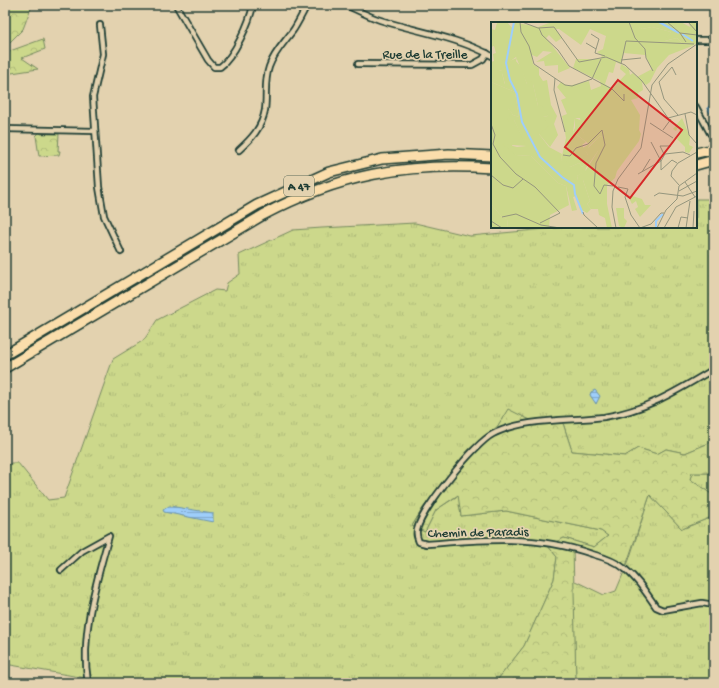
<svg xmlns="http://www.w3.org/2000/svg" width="719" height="688" viewBox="0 0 719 688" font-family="'Gochi Hand',sans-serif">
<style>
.grass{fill:url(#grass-tufts);stroke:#768a60}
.forest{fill:url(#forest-crowns);stroke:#768a60}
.water{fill:url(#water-rules);stroke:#6b94ab}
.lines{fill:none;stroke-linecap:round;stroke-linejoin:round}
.minor-tunnel{stroke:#bcb496;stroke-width:4.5;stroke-dasharray:4.5 2;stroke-linecap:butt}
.minor-casing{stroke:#1f3d34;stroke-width:8}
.motorway-casing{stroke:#1f3d34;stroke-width:12}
.minor{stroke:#e3d2af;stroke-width:4.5}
.motorway{stroke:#faddab;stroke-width:9}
.labels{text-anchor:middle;stroke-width:3.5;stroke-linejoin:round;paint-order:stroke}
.shield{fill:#e3d2af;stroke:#5a6a59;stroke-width:1}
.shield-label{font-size:12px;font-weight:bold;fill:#1f3d34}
.street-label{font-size:13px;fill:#1f3d34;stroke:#e3d2af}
.inset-river{fill:none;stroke:#9ecefa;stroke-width:2}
.inset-road{fill:none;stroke:#95967e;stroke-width:1}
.view{fill:#d62828;fill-opacity:0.15;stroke:#d62828;stroke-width:2}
.inset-edge{fill:none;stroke:#1f3d34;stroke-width:2}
</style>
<defs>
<pattern id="grass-tufts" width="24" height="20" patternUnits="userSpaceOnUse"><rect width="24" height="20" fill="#ccd88b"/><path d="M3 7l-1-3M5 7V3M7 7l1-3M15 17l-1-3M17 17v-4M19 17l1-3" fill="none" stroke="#afba79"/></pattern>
<pattern id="forest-crowns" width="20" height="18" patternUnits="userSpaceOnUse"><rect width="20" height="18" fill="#ccd88b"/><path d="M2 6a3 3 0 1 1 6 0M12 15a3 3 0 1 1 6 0" fill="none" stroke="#afba79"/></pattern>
<pattern id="water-rules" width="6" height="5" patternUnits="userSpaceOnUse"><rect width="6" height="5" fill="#9ecefa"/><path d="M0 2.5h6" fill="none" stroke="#80a8cb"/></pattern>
</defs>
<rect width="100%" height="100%" fill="#e3d2af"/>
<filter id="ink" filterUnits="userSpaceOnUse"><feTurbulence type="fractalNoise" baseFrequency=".025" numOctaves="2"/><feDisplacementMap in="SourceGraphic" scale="8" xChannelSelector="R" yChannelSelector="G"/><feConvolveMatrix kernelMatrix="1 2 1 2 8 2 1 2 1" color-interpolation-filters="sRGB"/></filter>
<g filter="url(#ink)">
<g class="grass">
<path d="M696 199H714V441L685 453 666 449 657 454 638 448 625 456 572 451 561 417 530 420 508 410 497 427 468 450 423 508 412 526 425 532 436 510 459 495 461 516 506 511 601 531 608 536 594 547 564 538 548 546 557 557 554 579 524 646 495 683H91V679L5 664V468L11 463H18L48 500 64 498 113 359 144 340 157 320 215 290 225 291 227 283 240 274 239 255 293 230 322 228 415 223 470 236 568 227H696Z"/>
<path d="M691 473H714V496L690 479Z"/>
<path d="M650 495 682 529 714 516V683H576L573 580 604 595 616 591 629 560Z"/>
</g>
<g class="forest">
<path d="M5 5H32L23 29 5 47Z"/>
<path d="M43 39 45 49 22 58 38 69 5 74V61L10 51Z"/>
<path d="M40 132 41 134H59L58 151H60L59 155 39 156 36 136Z"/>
<path d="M508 409 530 420 561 417 572 451 625 456 638 448 657 454 666 449 685 453 714 441V473H692L690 479 714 496V516L682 529 650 495 626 566 573 546 576 683H495L524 646 554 579 557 557 548 546 564 538 594 547 608 536 601 531 506 511 461 516 458 495 436 510 425 532 412 526 423 508 468 450 497 427Z"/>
</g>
<g class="water">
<path d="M714 101V114H710L707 108Z"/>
<path d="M595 390 600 396 596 404 590 395 591 392Z"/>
<path d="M169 506 213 513V522L164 512 163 510Z"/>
</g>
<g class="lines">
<path class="minor-tunnel" d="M710 133 714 141"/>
<g class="minor-casing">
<g id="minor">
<path d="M176 5 208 60 214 67H220C234 57 250 22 253 5"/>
<path d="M346 5C357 10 368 16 380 20 418 32 457 37 492 56"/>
<path d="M100 25 103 54 93 97 99 187 104 216 121 252"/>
<path d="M696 40H714"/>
<path d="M358 64 472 65 483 59 487 53"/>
<path d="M696 107 710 133"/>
<path d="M5 129 95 131"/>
<path d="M239 150C251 139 262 128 265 110 267 96 264 81 269 67 274 52 285 42 294 29 299 21 303 13 307 5"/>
<path d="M714 369C677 391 647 410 604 417 570 421 524 418 493 434 475 443 421 510 417 530 416 535 417 537 419 542L427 544C483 539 538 535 592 554 603 557 617 562 625 569 638 579 647 594 656 607L663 610 702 603 714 605"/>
<path d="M61 570 82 551 109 536C96 583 80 634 88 683"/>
</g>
</g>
<g class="motorway-casing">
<g id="motorway">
<path d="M696 153 714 149"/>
<path d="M696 165 714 160"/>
<path d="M5 355 257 205 329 172 382 159 449 154 492 156"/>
<path d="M5 368 263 215C338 175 406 162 492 168"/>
</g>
</g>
<use href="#minor" class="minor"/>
<use href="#motorway" class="motorway"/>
</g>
</g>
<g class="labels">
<rect class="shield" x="284" y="176" width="30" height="20" rx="3"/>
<g class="shield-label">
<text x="299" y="190">A 47</text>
</g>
<g class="street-label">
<text x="425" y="58">Rue de la Treille</text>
<text transform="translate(478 531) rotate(-1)" y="5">Chemin de Paradis</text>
</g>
</g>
<g transform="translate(491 22)">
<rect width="206" height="206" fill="#e3d2af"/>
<path d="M12 0H16L22 7V0L47 5 61 0H141L151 7 161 5 180 10 174 19 186 16 192 22 201 24 178 33 166 46 159 60 155 63 151 60 152 68 147 71V76L140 78 149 93 148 108 150 112 148 119 126 149 124 156 116 163V182L121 206H116L114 196 108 193 107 187H100L96 182 99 179 92 158H87L86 154 95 148 107 129 115 124 112 109 111 115 109 114 96 126 99 122 92 110 89 96H84L82 110 95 120 91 123 97 133 96 139 91 145 88 141 79 145 70 138 75 116 71 94 76 92 70 78 75 76 66 65 70 60 77 64 98 59 100 68 110 64 109 59 82 46 85 37H109L111 34 106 30 112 27 115 14 99 7 90 23 68 7H65L71 16 65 20 58 13 55 16 79 46 67 51V43L54 44 53 39 45 40 61 30 52 29 46 35 41 33 42 42 48 46V53L52 59 56 58 60 83 66 94 63 102 67 113 59 125 48 112 52 95 57 94 47 84 42 62H36L25 35 18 40 16 31 11 48 8 49 11 51 14 63 0 56V40L3 39 2 32 5 31 3 24 0 25V7L4 8 6 1ZM133 31 154 33 161 47 146 55 142 51 139 53 138 47 130 42 129 47 135 52 121 67 114 62 118 50 122 51 125 40 129 42ZM0 60 24 70 28 95 22 93 17 86 36 124 21 123 25 133 40 134 67 161 75 164 78 183 59 193 58 206H17L16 197 11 195 0 182ZM141 174 151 177 154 183H160L149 195 144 187 147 185 145 179 141 182 139 178ZM125 186H133V196L136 199 133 206 128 204Z" fill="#ccd88b" fill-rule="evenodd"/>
<path d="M190 0 199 5 198 0H206V21L201 24 192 22 186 16 173 19 180 10 161 5 151 7 141 1ZM12 27H17L18 39 26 36 25 39 30 45 36 62 41 59 42 62 47 84 51 83 57 94 52 95 58 104 48 112 58 125 71 132 70 138 78 141 79 145 88 141 91 145 96 139H90L92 134 97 133 92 126 98 122 82 110 84 106V96L91 99 92 110 100 120 97 126 109 114 111 115 112 108 116 126 111 130 107 129 95 146 94 150 86 154 87 158H92L99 179 96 182 100 187 96 191 89 187 85 174 82 175 86 188 81 189 75 164 67 161 40 134 25 133 10 121 26 125 35 124 23 98 19 100 16 98 19 93 17 85 22 93 28 95 24 70 0 60V56L14 62 11 51H8L4 44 8 49 11 48 10 41 14 35ZM191 96 199 115 198 123 204 126 202 125 198 131 194 130V125L186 117 189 112 188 103 185 109 182 107ZM0 182 11 195 16 197 17 206H0Z" fill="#ccd88b"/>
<path class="inset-river" d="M23 0 15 41 19 58 26 72 31 100 49 135 71 155 83 163 84 172 92 192M168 0 188 11M191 12 202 19M165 205V199L172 192"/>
<path class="inset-road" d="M29 0 30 10 38 24 43 42 74 63 81 64 101 57 110 37M31 0 47 6 63 5 88 40 115 35 134 43 151 59 177 96 200 90 206 93M138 0 144 16 154 27 155 36 162 49M176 0 189 11M197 0 206 10M48 6 51 13 67 28 78 44 121 67 133 79V72M100 12 108 17 105 27M195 20 189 11 206 13M95 21 105 27 104 31 114 34M130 38 150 36M130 42 135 19 203 22M185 53 181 45 168 60 173 77 187 93M64 56 63 68 74 110M194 92 198 113 206 122M159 101 182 116M0 102 4 113 2 122 9 135 25 152 44 165 69 191 49 201M172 108 180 97M160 120 170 139V148L181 138 186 141M173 132 169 124H180M72 133 79 134 85 126 97 122 111 108 114 123 105 141 103 164 109 172 113 163 122 164M151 150 159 137M147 152 170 139 174 132 192 130 199 133M0 153 12 163 22 166 32 157M194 160 204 175M188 163 180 154 181 149 187 141 206 130M188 164 206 151M127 165 137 167 134 175 140 193 149 206M188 169 206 159M163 174 168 171 192 174 206 169M92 190 93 193 107 206M11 195 25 192 50 203 69 206M0 199 11 206M125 206 121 185 122 169 127 157 150 126 161 63 177 42 206 22M149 206 160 202 170 191H173M166 206 175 188 186 177 188 164M173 206 185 185 206 174M187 206 190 195 197 196M195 206 199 179M202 206 203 189"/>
<path class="view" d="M127 58 191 108 139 176 74 125Z"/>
<rect width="206" height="206" class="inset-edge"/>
</g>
<rect width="719" height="688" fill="none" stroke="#e3d2af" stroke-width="20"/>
<rect x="10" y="10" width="699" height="668" fill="none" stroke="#1f3d34" stroke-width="1.5" filter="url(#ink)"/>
</svg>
